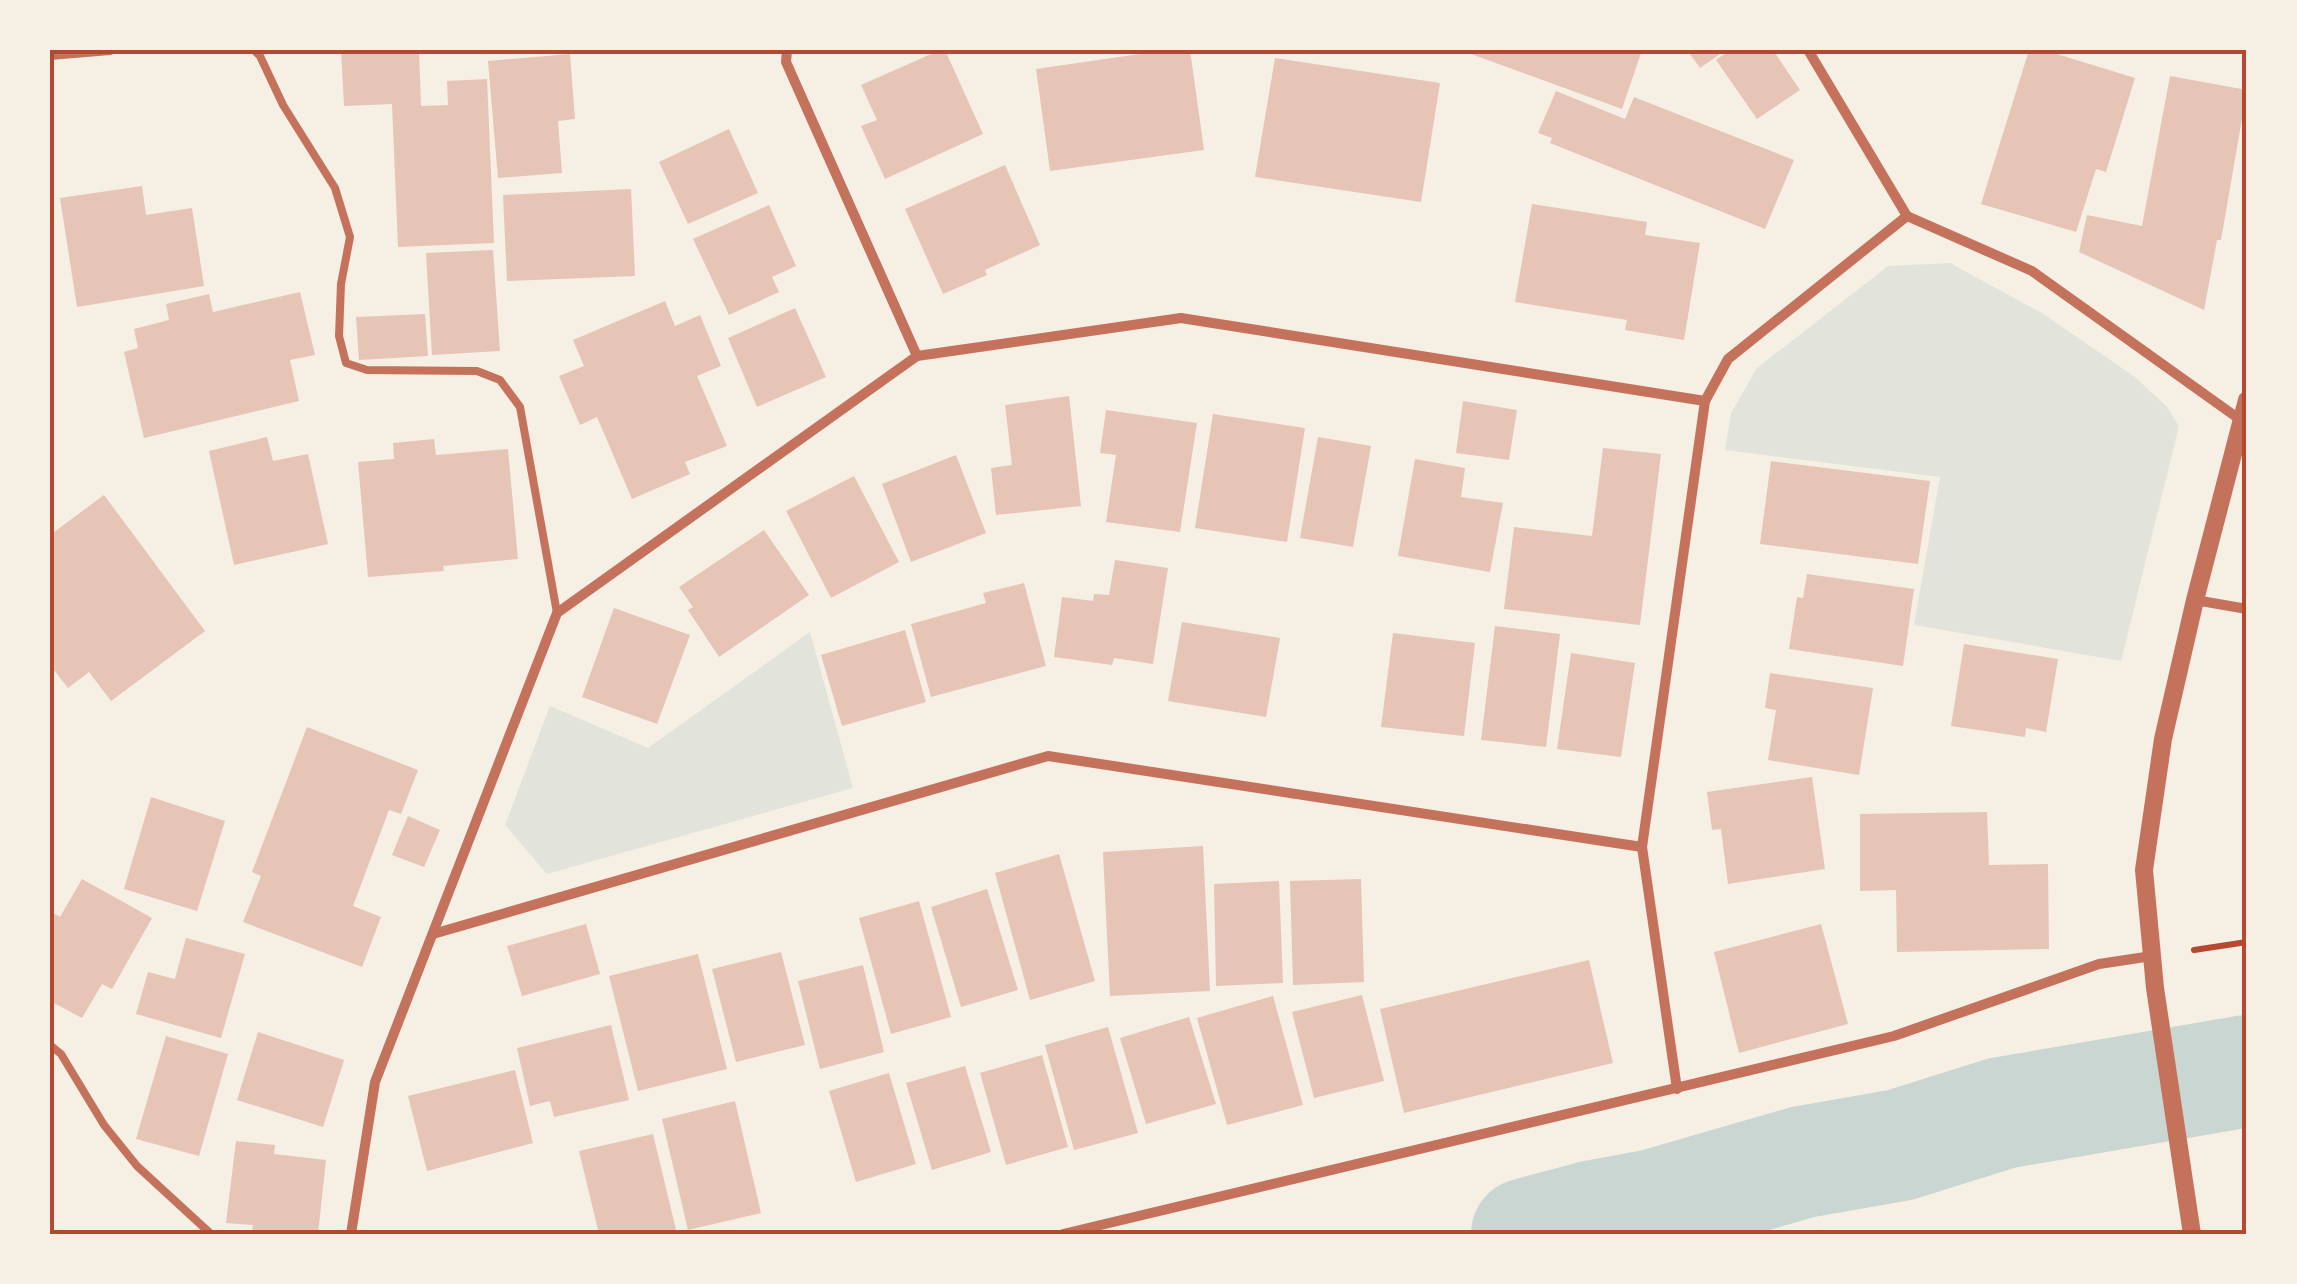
<svg xmlns="http://www.w3.org/2000/svg" width="2297" height="1284" viewBox="0 0 2297 1284" font-family="'Work Sans',sans-serif">
<style>
.green{fill:#e2e4dc}
.lines{fill:none;stroke-linecap:round;stroke-linejoin:round}
.river{stroke:#c9d6d2;stroke-width:112}
.building{fill:#e6c5b7}
.path{stroke:#b5482f;stroke-width:6}
.service{stroke:#c5725c;stroke-width:8}
.minor{stroke:#c5725c;stroke-width:10}
.tertiary{stroke:#c5725c;stroke-width:18}
.neatline{fill:none;stroke:#b5482f;stroke-width:4}
</style>
<rect width="100%" height="100%" fill="#f6efe4"/>
<g class="green">
<path d="M1950 263 2042 313 2135 377 2167 407 2179 426 2121 661 1914 625 1940 477 1725 450 1731 413 1757 368 1888 266Z"/>
<path d="M810 632 853 788 547 874 505 825 550 706 648 748Z"/>
</g>
<g class="lines">
<path class="river" d="M1527 1234 1594 1216 1654 1205 1803 1162 1900 1145 2002 1113 2247 1071"/>
</g>
<g class="building">
<path d="M341 50H419L421 106 448 105 447 81 487 79 494 243 398 247 392 104 344 106Z"/>
<path d="M940 50H945L983 134 885 179 861 126 877 120 861 85Z"/>
<path d="M1167 50H1190L1204 150 1050 171 1036 69Z"/>
<path d="M1472 50H1642L1622 109 1471 54Z"/>
<path d="M1687 50H1726L1700 68Z"/>
<path d="M1730 50H1773L1800 90 1757 119 1716 60Z"/>
<path d="M2029 50H2044L2135 78 2106 172 2096 169 2076 232 1981 204Z"/>
<path d="M570 54 575 119 558 121 562 173 498 178 488 61Z"/>
<path d="M1275 58 1440 83 1421 202 1255 177Z"/>
<path d="M2170 76 2247 90 2221 240H2217L2204 310 2079 252 2087 215 2142 226Z"/>
<path d="M1556 91 1625 119 1634 97 1794 160 1765 229 1550 143 1552 138 1538 133Z"/>
<path d="M729 129 758 193 688 224 659 162Z"/>
<path d="M1005 165 1040 245 985 270 987 275 943 294 905 209Z"/>
<path d="M142 186 146 215 192 208 204 286 77 307 60 198Z"/>
<path d="M631 189 635 276 507 281 503 195Z"/>
<path d="M1532 204 1647 222 1645 235 1700 243 1684 340 1625 330 1627 320 1515 302Z"/>
<path d="M769 205 796 266 772 277 779 292 729 315 693 239Z"/>
<path d="M493 250 500 351 432 355 426 253Z"/>
<path d="M300 292 315 355 290 360 299 401 144 438 124 352 138 348 134 329 169 320 166 304 209 294 213 312Z"/>
<path d="M665 301 675 326 700 315 721 366 697 376 727 446 685 462 690 474 632 499 597 417 580 425 559 376 584 366 573 340Z"/>
<path d="M795 308 826 377 757 407 728 338Z"/>
<path d="M425 314 428 356 359 360 356 317Z"/>
<path d="M1069 396 1081 506 996 515 991 468 1012 465 1005 405Z"/>
<path d="M1463 401 1517 410 1509 460 1456 453Z"/>
<path d="M1106 410 1197 423 1180 532 1106 522 1116 455 1100 453Z"/>
<path d="M1213 414 1305 428 1287 542 1195 528Z"/>
<path d="M267 437 273 461 308 454 328 544 234 565 209 451Z"/>
<path d="M1318 437 1371 446 1353 547 1300 538Z"/>
<path d="M434 439 436 455 508 449 518 559 443 566 444 571 368 577 358 462 394 459 393 443Z"/>
<path d="M1603 448 1661 454 1640 625 1504 609 1514 527 1592 536Z"/>
<path d="M956 455 986 533 911 562 882 484Z"/>
<path d="M1415 459 1465 468 1461 497 1503 503 1490 572 1398 556Z"/>
<path d="M1771 461 1930 481 1918 564 1760 544Z"/>
<path d="M854 476 899 562 831 598 786 511Z"/>
<path d="M104 495 205 631 111 701 89 672 68 688 50 665V635L53 633 50 629V535Z"/>
<path d="M764 530 809 595 719 657 688 610 693 607 679 587Z"/>
<path d="M1115 560 1168 568 1153 664 1114 658 1112 665 1054 657 1062 597 1093 601 1094 594 1109 595Z"/>
<path d="M1807 574 1914 589 1903 666 1789 649 1797 597 1803 598Z"/>
<path d="M1024 583 1046 666 931 697 911 624 986 603 983 593Z"/>
<path d="M614 608 690 635 657 724 582 697Z"/>
<path d="M1182 622 1280 638 1266 717 1168 701Z"/>
<path d="M1495 626 1560 634 1546 747 1481 740Z"/>
<path d="M905 630 926 702 842 726 821 655Z"/>
<path d="M1393 633 1475 643 1464 736 1381 727Z"/>
<path d="M1964 644 2058 659 2046 732 2026 728 2025 737 1951 726Z"/>
<path d="M1571 653 1635 663 1621 757 1557 749Z"/>
<path d="M1770 673 1873 688 1859 775 1768 760 1776 710 1765 708Z"/>
<path d="M307 727 418 770 401 814 389 810 353 906 381 917 362 967 243 922 261 876 252 872Z"/>
<path d="M1812 777 1825 869 1728 884 1721 829 1712 830 1707 792Z"/>
<path d="M151 797 225 821 197 911 124 889Z"/>
<path d="M1987 812 1989 865 2048 864 2049 949 1897 952 1896 890 1860 891V814Z"/>
<path d="M408 816 440 830 424 867 392 855Z"/>
<path d="M1203 846 1210 991 1110 996 1103 852Z"/>
<path d="M1059 854 1095 981 1030 1000 995 873Z"/>
<path d="M82 879 152 918 112 989 102 984 82 1018 50 1001V911L60 917Z"/>
<path d="M1361 879 1364 982 1293 985 1290 881Z"/>
<path d="M1279 881 1283 983 1216 986 1214 884Z"/>
<path d="M987 889 1018 990 961 1007 931 907Z"/>
<path d="M919 901 951 1017 891 1034 859 918Z"/>
<path d="M586 924 600 974 522 996 507 946Z"/>
<path d="M1821 924 1848 1024 1739 1053 1714 952Z"/>
<path d="M186 938 245 954 221 1038 136 1014 148 972 175 979Z"/>
<path d="M781 952 805 1045 736 1062 712 969Z"/>
<path d="M698 954 727 1069 638 1091 609 976Z"/>
<path d="M1589 960 1613 1063 1404 1113 1380 1009Z"/>
<path d="M863 965 884 1052 820 1069 798 981Z"/>
<path d="M1362 995 1384 1081 1314 1098 1292 1012Z"/>
<path d="M1273 996 1303 1105 1227 1125 1197 1018Z"/>
<path d="M1189 1017 1216 1104 1146 1124 1120 1038Z"/>
<path d="M611 1025 629 1100 554 1117 550 1101 530 1106 517 1048Z"/>
<path d="M1108 1027 1138 1133 1074 1150 1045 1045Z"/>
<path d="M258 1032 344 1060 323 1127 237 1100Z"/>
<path d="M166 1036 228 1054 199 1156 136 1139Z"/>
<path d="M1042 1055 1068 1147 1006 1165 980 1073Z"/>
<path d="M965 1066 991 1152 932 1170 906 1083Z"/>
<path d="M515 1070 533 1143 427 1171 408 1096Z"/>
<path d="M889 1073 916 1164 856 1182 829 1091Z"/>
<path d="M735 1101 761 1213 688 1230 662 1119Z"/>
<path d="M653 1134 677 1234H599L579 1151Z"/>
<path d="M236 1141 275 1145 274 1154 326 1160 318 1234H252L253 1225 226 1223Z"/>
</g>
<g class="lines">
<path class="path" d="M2194 950 2247 942"/>
<g class="service">
<path d="M254 50 260 56 283 105 335 188 350 237 341 284 339 336 346 363 367 370 477 371 500 380 520 407 557 613"/>
<path d="M50 1045 61 1054 104 1125 137 1166 211 1234"/>
</g>
<g class="minor">
<path d="M787 50 786 62 917 356"/>
<path d="M1808 50 1907 216 2032 271 2242 421"/>
<path d="M50 55 110 50"/>
<path d="M2195 600 2247 609"/>
<path d="M433 934 1048 756 1642 847"/>
<path d="M1677 1089 1642 847 1705 401 1728 359 1907 216"/>
<path d="M351 1234 375 1082 557 613 917 356 1181 318 1705 401"/>
<path d="M1063 1234 1894 1036 2099 964 2152 956"/>
</g>
<path class="tertiary" d="M2192 1234 2155 988 2144 870 2163 739 2195 600 2247 400"/>
</g>
<rect width="2297" height="1284" fill="none" stroke="#f6efe4" stroke-width="105"/>
<rect x="52" y="52" width="2192" height="1180" class="neatline"/>
</svg>
